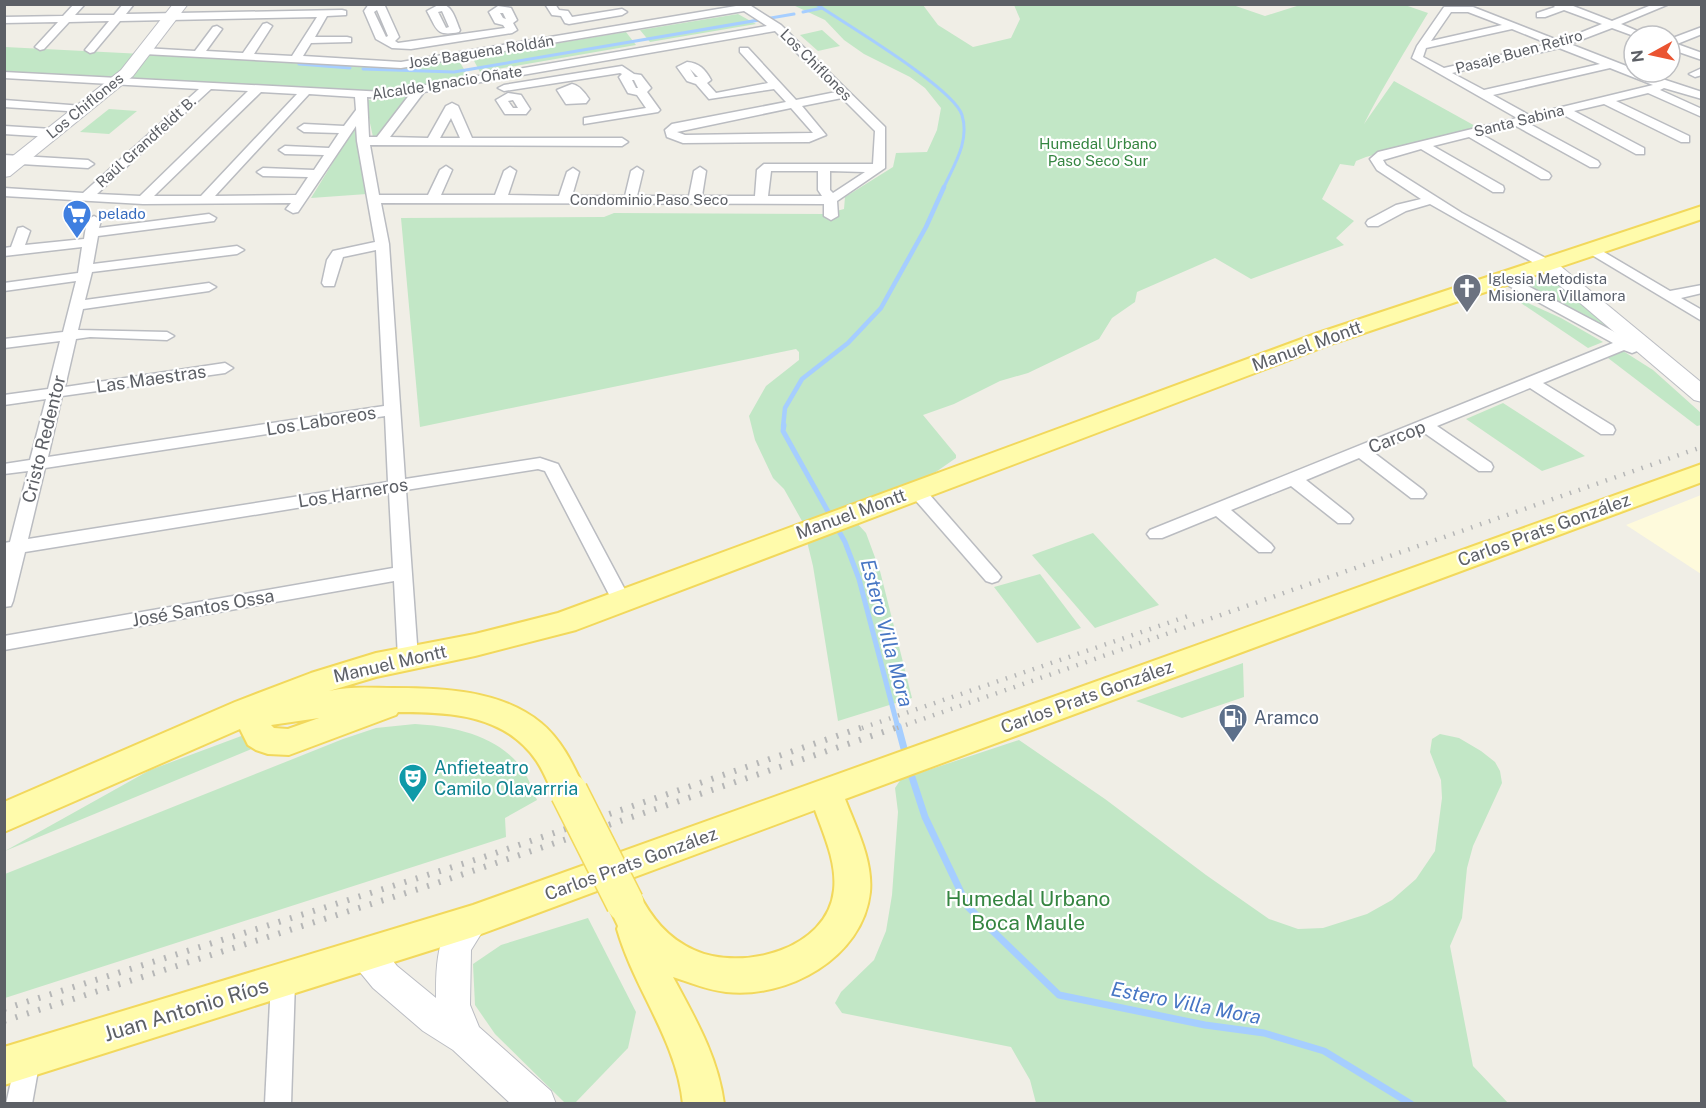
<svg xmlns="http://www.w3.org/2000/svg" width="1706" height="1108" viewBox="0 0 1706 1108" font-family="'Public Sans',sans-serif">
<style>
.commercial{fill:#fefadc}
.green{fill:#c2e7c6}
.lines{fill:none;stroke-linecap:round;stroke-linejoin:round}
.stream-far3{stroke:#a6ceff;stroke-width:3}
.stream-far2{stroke:#a6ceff;stroke-width:4.5}
.stream-far1{stroke:#a6ceff;stroke-width:5}
.stream{stroke:#a6ceff;stroke-width:7}
.street-casing{stroke:#babcc1;stroke-width:3}
.secondary-casing{stroke:#bbbdc3;stroke-width:2}
.primary-casing{stroke:#f2d85c;stroke-width:4}
.street{fill:#fff;fill-rule:evenodd}
.secondary{fill:#fff;fill-rule:evenodd}
.primary{fill:#fffbab;fill-rule:evenodd}
.rail-far1{stroke:#b6b7b7;stroke-width:4.5;stroke-dasharray:1.5 8;stroke-linecap:butt}
.rail{stroke:#b6b7b7;stroke-width:6;stroke-dasharray:2 10;stroke-linecap:butt}
.primary-bridge-casing{stroke:#f2d85c;stroke-width:40;stroke-linecap:butt}
.primary-bridge{stroke:#fffbab;stroke-width:37}
.labels{text-anchor:middle;stroke-width:4.5;stroke-linejoin:round;paint-order:stroke}
.far-street-label{font-size:15px;fill:#5d6066;stroke:#fff}
.far-park-label{font-size:15px;fill:#358541;stroke:#fff}
.far-shop-label{font-size:15px;fill:#366cbe;stroke:#fff;text-anchor:start}
.far-worship-label{font-size:15px;fill:#5b616d;stroke:#fff;text-anchor:start}
.street-label{font-size:18px;fill:#5d6066;stroke:#fff}
.service-label{font-size:18px;fill:#4e5e75;stroke:#fff;text-anchor:start}
.culture-label{font-size:18px;fill:#0d838f;stroke:#fff;text-anchor:start}
.water-label{font-size:20px;font-style:italic;fill:#4776c4;stroke:#fff}
.near-park-label{font-size:21px;fill:#358541;stroke:#fff}
.near-street-label{font-size:21px;fill:#5d6066;stroke:#fff}
</style>
<rect width="100%" height="100%" fill="#f0eee6"/>
<path class="commercial" d="M1701 495V574L1626 525Z"/>
<g class="green">
<path d="M1230 4 1265 16 1300 5H1405L1428 13C1406 50 1383 86 1364 124L1394 81 1477 127 1366 157 1356 161 1354 166 1340 164 1322 199 1354 221 1336 238 1344 245 1251 279 1215 258 1137 292 1135 302 1112 318 1099 339 1028 373 1000 381 954 404 923 415 956 455V458L930 476 846 511 866 533 880 571 912 698 838 721 813 566 802 521 784 489 773 478 755 440 749 416 766 386 799 360V352L796 349 420 427 401 218 604 217 614 213 825 214 844 209 845 197 893 167 896 153 927 152 937 130 941 108 925 88 910 77 864 54 844 40 825 20 793 5H923L938 25 973 47 1011 38 1020 19 1014 5Z"/>
<path d="M738 14 756 24 650 42 640 30Z"/>
<path d="M822 30 840 46 818 51 800 35Z"/>
<path d="M626 32 636 45 480 72 472 57Z"/>
<path d="M5 47 399 67 458 59 468 76 390 93H353L4 72Z"/>
<path d="M412 94 378 137H373L365 100 390 99Z"/>
<path d="M109 109 137 111 109 134 80 132Z"/>
<path d="M356 125 367 194 311 198Z"/>
<path d="M1541 278 1559 283 1630 338 1624 341 1527 284Z"/>
<path d="M1506 293 1561 318 1603 342 1588 348Z"/>
<path d="M1623 351 1653 370 1701 413V425L1697 426 1608 358Z"/>
<path d="M1503 403 1585 456 1542 471 1466 419Z"/>
<path d="M1093 533 1159 605 1095 628 1032 555Z"/>
<path d="M1040 574 1081 628 1037 643 994 587Z"/>
<path d="M1243 663 1244 697 1182 718 1136 701Z"/>
<path d="M415 724C454 726 500 736 523 770 529 779 533 791 537 800L505 818 506 837 5 998V874L343 739 376 728Z"/>
<path d="M1440 734 1459 738 1481 751 1495 762 1500 771 1502 783 1473 846 1467 868 1462 918 1450 946 1473 1066 1508 1103H1036L1030 1080 1011 1047 842 1013 835 1003 841 992 874 960 886 931 892 895 898 812 895 788 901 779 1019 740 1105 799 1206 875 1269 919 1298 929 1323 928 1367 914 1392 900 1416 879 1435 851 1442 798 1441 780 1430 752 1432 739Z"/>
<path d="M244 735 246 742 254 748 5 851 150 770Z"/>
<path d="M588 918 636 1012 628 1048 575 1103H565L495 1034 475 1005 473 964 501 945Z"/>
</g>
<g class="lines">
<g class="stream-far3">
<path d="M816 4C844 23 954 88 962 115 970 141 954 165 943 189"/>
<path d="M803 12 822 8"/>
<path d="M299 64 350 68"/>
<path d="M363 69 454 72 794 14"/>
</g>
<path class="stream-far2" d="M783 427 785 408 802 379 848 343 881 308 926 227 944 187"/>
<path class="stream-far1" d="M784 425 783 431 845 542 859 579 898 728"/>
<g class="stream">
<path d="M898 726 906 756"/>
<path d="M909 768 925 817 968 907 1059 995 1205 1025 1264 1033 1324 1051 1411 1104"/>
</g>
<g class="street-casing">
<g id="street">
<path d="M74 4H85L75 15H114L123 4H134L126 14 342 10 346 11V15L327 16 315 37H347L351 38V42L311 43 303 56 401 62 736 6 735 4H748L781 25 885 127V168L837 201 838 216 831 220 824 216V204L381 203 389 244 405 479 540 458 558 464 631 601 629 606 622 608 615 606 545 471 538 469 406 490 418 658 415 663 408 665 401 663 398 658 394 581 4 650V636L393 568 389 493 25 552 13 601 11 606 4 607 6 555H4V543L10 542 28 471 4 474V464L30 460 46 399 4 405V395L48 389 60 341 4 348V339L63 332 76 281 4 291V283L78 273 82 247 4 256V248L11 247 18 228 23 227 30 231 25 245 84 239 87 220 94 216 101 220 99 228 209 214 216 218 214 221 98 236 93 264 237 246 244 250 237 254 92 272 85 300 209 283 216 287 209 291 83 309 78 330 167 332 174 336 167 340 90 337 76 339 65 387 225 363 233 368 225 373 62 396 48 457 384 406 376 250 343 257 334 286H324L322 283 327 260 333 251 375 242 357 141 356 126 298 212 293 213 286 209 291 203 143 204 4 196V188L83 193 199 89 4 78V72L385 92 767 26 744 11 401 68 144 54 139 51 144 48 195 51 213 27 217 26 222 29 206 51 243 53 263 24 267 23 272 26 254 54 292 56 317 17 120 21 94 52 90 53 85 50 109 21 69 22 44 49 40 50 35 47 58 22 4 23V17L63 16ZM775 31 836 92 796 100 748 48H740V52L768 83 716 93 707 83 711 80C705 69 699 63 687 62L677 67 687 81 696 84 709 99 774 89 786 102 672 124 665 130 667 137 683 143 809 142 826 135 802 106 842 98 875 131 873 164H764L757 170 755 196H702L706 171 700 167 694 171 689 196H637L643 171 637 167 631 171 625 196H572L579 172 573 168 567 172 559 196 508 195 516 171 510 167 504 171 495 195H441L452 170 446 166 440 170 428 195H379L370 145 622 146 628 142 622 138H472L458 106 452 103 446 106 428 138 390 137 424 92ZM690 69 698 77H695ZM211 89 248 91 140 196 97 194ZM261 92 297 94 201 196H154ZM309 94 355 97 356 110 344 126 304 124 298 128 304 132 339 133 329 148 285 146 279 150 285 154 324 155 314 170 263 168 257 172 263 176 308 177 296 195 215 196ZM410 94 377 137H369L367 97 385 98ZM791 108 813 133 685 135 677 132ZM451 118 460 138H440ZM818 171V190L822 196H768L771 171ZM830 171 865 172 833 193 830 190ZM385 416 388 482 28 539 45 468Z"/>
<path d="M369 4 385 6 399 37 395 41 398 43 505 28 503 25 495 23 489 12 498 6 511 8 517 20 513 23 517 30 512 33 411 49 392 48 376 39 364 11ZM377 10 388 36 386 37 374 12ZM500 13H503L506 19 503 18Z"/>
<path d="M440 4C453 5 455 19 460 30L459 32C436 37 437 29 427 11ZM442 11 449 27 446 28 438 12Z"/>
<path d="M545 4H555L559 10 568 11 572 17 622 9 627 12 622 15 569 24 565 23 561 16 552 15Z"/>
<path d="M1552 4H1568L1612 21 1654 4H1669L1621 24 1649 36H1634L1612 28 1570 44 1634 69V72H1641L1702 92V99L1664 88 1660 90 1702 109V117L1648 93 1616 101 1689 136V142H1681L1604 104 1574 111 1644 148V154H1636L1562 114 1528 123 1598 161 1600 164 1598 167H1590L1516 126 1481 134 1549 173 1551 176 1549 179H1541L1469 137 1433 146 1503 186 1504 189 1503 192H1493L1421 149 1383 160 1386 165 1462 213 1551 261 1553 264 1551 267H1541L1430 204 1406 211 1378 226H1368L1366 223 1368 220 1396 205 1421 199 1377 170 1370 159 1378 152 1517 118 1412 58 1417 46 1444 7H1473L1560 41 1602 24 1564 10 1545 17H1537V13L1555 7ZM1451 12H1468L1502 25 1431 41ZM1512 29 1549 44 1444 68 1423 57 1426 48ZM1559 48 1600 64 1484 90 1452 73ZM1610 68 1653 85 1529 115 1493 95Z"/>
<path d="M1702 27V34L1677 44 1702 53V60L1670 49V39Z"/>
<path d="M622 66 634 74 641 75 651 88 647 92 660 110 658 112 584 124V118L646 108 637 95 628 93 619 77 622 74 620 73 504 91 498 88 504 85ZM632 80H634L638 88H636Z"/>
<path d="M1702 68V75L1695 77 1689 74Z"/>
<path d="M572 84C579 85 585 93 589 99L586 103 566 104 557 90Z"/>
<path d="M508 93 521 95 530 109 526 114H505L496 100ZM513 100 518 108H513L508 101Z"/>
<path d="M4 100 83 106 89 109 83 112 4 107Z"/>
<path d="M4 126 52 129 58 133 52 137 4 134Z"/>
<path d="M4 155 88 160 94 164 88 168 4 163Z"/>
<path d="M1592 245 1670 291 1702 285V293L1681 298 1702 310V321L1587 252 1585 249 1587 246Z"/>
<path d="M1505 274 1626 338 1637 335 1644 339 1637 344 1640 348 1637 351 1632 353 1624 350 1543 383 1613 426 1615 430 1613 434H1601L1530 388 1437 426 1491 463 1493 467 1491 471H1479L1423 432 1373 452 1423 490 1426 494 1423 498H1411L1359 458 1306 480 1350 515 1353 519 1350 523H1338L1291 486 1231 510 1271 544 1274 548 1271 552H1259L1216 516 1162 538H1150L1147 534 1150 530 1613 343 1500 281 1498 278Z"/>
<path d="M916 484 922 486 998 573 1001 577 998 581 992 583 986 581 910 494 907 490 910 486Z"/>
<path d="M283 970 292 973 295 981 291 1104H265L271 981 274 973Z"/>
<path d="M27 1047 36 1050 40 1059 32 1104H6L18 1050Z"/>
</g>
</g>
<g class="secondary-casing">
<g id="secondary">
<path d="M173 4H188L133 76 10 176 4 177V163L121 70Z"/>
<path d="M1546 258 1553 260 1702 383V402L1694 400 1539 268 1536 264 1539 260Z"/>
<path d="M473 907 485 911 489 921 471 950 470 1005 479 1027 551 1091 556 1104H511L453 1050 423 1031 373 988 355 966 350 955 355 944 367 940 379 944 397 966 436 998C436 964 436 920 473 907Z"/>
</g>
</g>
<g class="primary-casing">
<g id="primary">
<path d="M1702 206V219L1334 343 576 630 475 656 376 677 329 691C351 686 371 688 393 688 443 688 501 690 541 723 563 741 574 767 586 792L581 802 569 806 557 802C550 788 545 773 536 760 504 714 449 712 398 712L396 715 289 755 268 754 256 750 248 745 240 729 4 832V802L235 702 311 673 376 653 475 634 558 613 1318 333ZM319 718 288 729 274 728 271 725Z"/>
<path d="M1702 464V482L845 799C856 828 873 860 870 892 863 958 787 999 726 992 708 990 691 983 673 977 695 1018 718 1057 724 1104H683C677 1041 634 989 617 929L618 926 607 903 612 892 625 887 638 892C651 917 667 938 694 950 741 972 828 950 834 890 837 863 824 835 815 810L473 937 4 1085V1047L473 905Z"/>
</g>
</g>
<use href="#street" class="street"/>
<use href="#secondary" class="secondary"/>
<use href="#primary" class="primary"/>
<g class="rail-far1">
<path d="M862 728 1191 615"/>
<path d="M897 728 1702 447"/>
</g>
<g class="rail">
<path d="M4 1009 481 858 866 726"/>
<path d="M4 1021 431 885 901 726"/>
</g>
<g class="primary-bridge-casing">
<path id="primary-bridge" d="M569 792 625 903"/>
</g>
<use href="#primary-bridge" class="primary-bridge"/>
</g>
<defs>
<g id="supermarket-pin" transform="scale(1.5)"><path d="M0 17L-7.5 6A9.5 9.5 0 1 1 7.5 6Z" fill="#3f7fe0" stroke="#fff"/><path d="M-6-5.5h2.5l.6 2H6L4.5 2H-2.5L-4.4-4H-6ZM-1.5 3.2a1.3 1.3 0 1 0 .1 0ZM3 3.2a1.3 1.3 0 1 0 .1 0Z" fill="#fff"/></g>
<g id="church-pin" transform="scale(1.5)"><path d="M0 17L-7.5 6A9.5 9.5 0 1 1 7.5 6Z" fill="#6b7280" stroke="#fff"/><path d="M-1.2-6h2.4v3.5h3.3v2.4h-3.3V6h-2.4V-.1h-3.3v-2.4h3.3Z" fill="#fff"/></g>
<g id="fuel-pin" transform="scale(1.5)"><path d="M0 17L-7.5 6A9.5 9.5 0 1 1 7.5 6Z" fill="#5c6f8a" stroke="#fff"/><path d="M-5.5-6h7V0h2V4h1.3V-2.5L3-4.5l.8-.8L6-3V5H2.5V1h-1V6h-7ZM-4.2-4.7v3.2H.2V-4.7Z" fill="#fff"/></g>
<g id="theatre-pin" transform="scale(1.5)"><path d="M0 17L-7.5 6A9.5 9.5 0 1 1 7.5 6Z" fill="#0f9aa8" stroke="#fff"/><path d="M-5-5.5Q0-4 5-5.5V0Q5 5 0 6Q-5 5-5 0ZM-3.3-2.5H-1v1.5H-3.3ZM1-2.5H3.3v1.5H1ZM-2.8 1Q0 5.5 2.8 1Z" fill="#fff"/></g>
</defs>
<g fill-rule="evenodd">
<use href="#supermarket-pin" x="77" y="214"/>
<use href="#church-pin" x="1467" y="288"/>
<use href="#fuel-pin" x="1233" y="718"/>
<use href="#theatre-pin" x="413" y="778"/>
</g>
<g class="labels">
<g class="far-street-label">
<text transform="translate(481 52) rotate(-9)" y="5">José Baguena Roldán</text>
<text transform="translate(1519 52) rotate(-15)" y="5">Pasaje Buen Retiro</text>
<text transform="translate(816 65) rotate(45)" y="5">Los Chiflones</text>
<text transform="translate(447 83) rotate(-9)" y="5">Alcalde Ignacio Oñate</text>
<text transform="translate(85 106) rotate(-39)" y="5">Los Chiflones</text>
<text transform="translate(1519 121) rotate(-14)" y="5">Santa Sabina</text>
<text transform="translate(146 142) rotate(-42)" y="5">Raúl Grandfeldt B.</text>
<text x="649" y="205">Condominio Paso Seco</text>
</g>
<g class="far-park-label">
<text x="1098" y="149">Humedal Urbano<tspan x="1098" dy="17">Paso Seco Sur</tspan></text>
</g>
<g class="far-shop-label">
<text x="98" y="219">pelado</text>
</g>
<g class="far-worship-label">
<text x="1488" y="284">Iglesia Metodista<tspan x="1488" dy="17">Misionera Villamora</tspan></text>
</g>
<g class="street-label">
<text transform="translate(1307 346) rotate(-20)" y="6">Manuel Montt</text>
<text transform="translate(151 379) rotate(-8)" y="6">Las Maestras</text>
<text transform="translate(321 421) rotate(-9)" y="6">Los Laboreos</text>
<text transform="translate(1397 437) rotate(-22)" y="6">Carcop</text>
<text transform="translate(44 439) rotate(-76)" y="6">Cristo Redentor</text>
<text transform="translate(353 493) rotate(-9)" y="6">Los Harneros</text>
<text transform="translate(851 514) rotate(-20)" y="6">Manuel Montt</text>
<text transform="translate(1544 530) rotate(-20)" y="6">Carlos Prats González</text>
<text transform="translate(203 608) rotate(-10)" y="6">José Santos Ossa</text>
<text transform="translate(390 664) rotate(-13)" y="6">Manuel Montt</text>
<text transform="translate(1087 697) rotate(-20)" y="6">Carlos Prats González</text>
<text transform="translate(631 864) rotate(-20)" y="6">Carlos Prats González</text>
</g>
<g class="service-label">
<text x="1254" y="724">Aramco</text>
</g>
<g class="culture-label">
<text x="434" y="774">Anfieteatro<tspan x="434" dy="21">Camilo Olavarrria</tspan></text>
</g>
<g class="water-label">
<text transform="translate(887 633) rotate(75)" y="7">Estero Villa Mora</text>
<text transform="translate(1186 1003) rotate(11)" y="7">Estero Villa Mora</text>
</g>
<g class="near-park-label">
<text x="1028" y="906">Humedal Urbano<tspan x="1028" dy="24">Boca Maule</tspan></text>
</g>
<g class="near-street-label">
<text transform="translate(186 1010) rotate(-17)" y="7">Juan Antonio Ríos</text>
</g>
</g>
<rect width="1706" height="1108" fill="none" stroke="#5d6066" stroke-width="12"/>
<g transform="translate(1652 54) rotate(262)"><circle r="28" fill="#ffffff" stroke="#bebfc2" stroke-width="1.5"/>
<path d="M0-4.5L10 22L0 15L-10 22Z" fill="#ea5431"/>
<text y="-9" font-size="16" font-weight="bold" text-anchor="middle" fill="#5d6066">N</text>
</g>
</svg>
